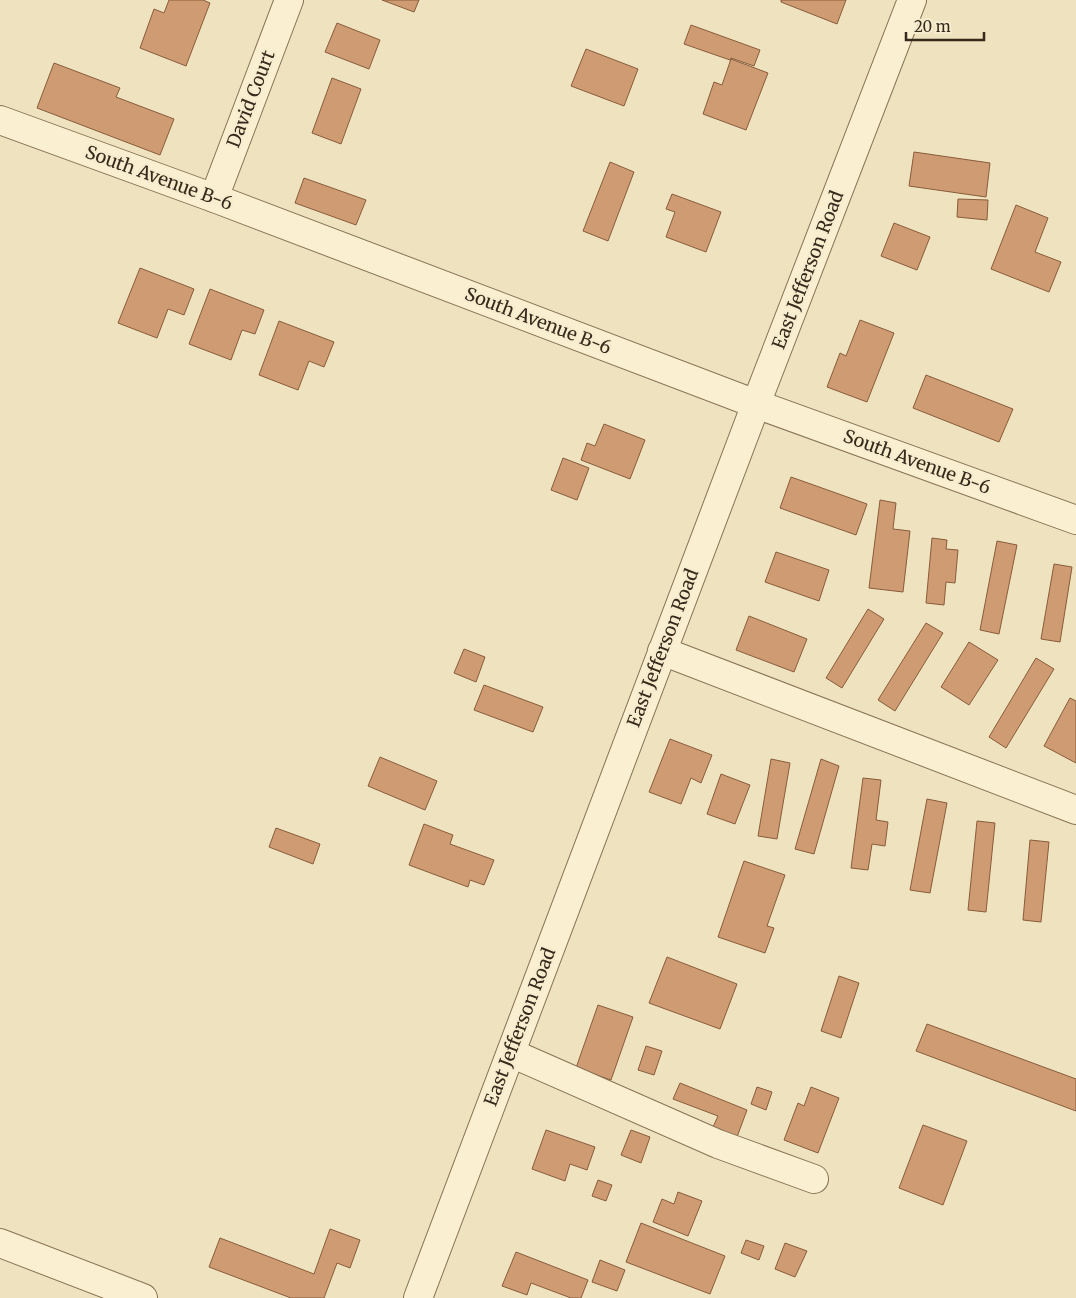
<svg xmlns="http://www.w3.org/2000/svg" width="1076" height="1298" viewBox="0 0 1076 1298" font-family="Merriweather,serif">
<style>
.building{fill:#cf9b72;stroke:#885c3b}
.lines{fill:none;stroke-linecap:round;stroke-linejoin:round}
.minor-casing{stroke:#887256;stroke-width:30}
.minor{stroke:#faefd1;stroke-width:28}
.labels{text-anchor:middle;stroke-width:4.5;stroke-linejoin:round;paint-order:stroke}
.street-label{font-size:18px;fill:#37291b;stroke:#f6ecce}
</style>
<rect width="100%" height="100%" fill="#efe2be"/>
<g class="building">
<path d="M169 0H203L210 3 186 66 140 48 154 9 164 13Z"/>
<path d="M382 0H419L414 12Z"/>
<path d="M781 0H846L837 24 781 2Z"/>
<path d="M337 23 380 40 369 69 325 52Z"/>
<path d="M691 25 760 50 754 66 731 58 730 60 684 44Z"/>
<path d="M586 49 638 69 624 106 571 86Z"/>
<path d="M731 59 768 73 746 130 703 114 714 82 722 85Z"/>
<path d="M54 63 120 88 116 97 174 119 160 155 37 108Z"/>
<path d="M332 78 361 89 341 144 312 133Z"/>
<path d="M914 152 990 163 986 197 909 186Z"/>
<path d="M610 162 634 172 608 241 583 231Z"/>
<path d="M304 178 366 200 356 225 295 203Z"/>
<path d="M672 194 721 212 706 252 666 237 675 212 666 209Z"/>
<path d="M958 199 988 200 987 220 957 217Z"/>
<path d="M1016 205 1048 218 1035 252 1061 262 1049 292 991 269Z"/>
<path d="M894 223 930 237 917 270 881 256Z"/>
<path d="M140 268 194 289 184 315 168 309 157 338 118 323Z"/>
<path d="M210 289 264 310 255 334 242 330 231 360 189 344Z"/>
<path d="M860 320 894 333 867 402 827 387 840 353 846 356Z"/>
<path d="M279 321 334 342 324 367 309 361 298 390 259 375Z"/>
<path d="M926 375 1013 409 999 442 913 408Z"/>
<path d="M604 424 645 440 630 479 581 460 587 443 595 446Z"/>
<path d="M563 458 589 468 577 500 551 490Z"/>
<path d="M791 477 867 504 856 535 780 508Z"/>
<path d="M880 500 896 503 893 529 910 531 903 592 869 588Z"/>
<path d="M932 538 947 540 946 549 958 550 955 583 946 582 944 605 926 603Z"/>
<path d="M997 541 1017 545 999 634 980 630Z"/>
<path d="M776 552 829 570 819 601 765 582Z"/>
<path d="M1054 564 1072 567 1060 642 1041 639Z"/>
<path d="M868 609 884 619 842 688 826 678Z"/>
<path d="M749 616 807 639 794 672 736 650Z"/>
<path d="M926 623 943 633 895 711 878 700Z"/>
<path d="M969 642 998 660 969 705 941 687Z"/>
<path d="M464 649 485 657 476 682 454 673Z"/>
<path d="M1036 658 1054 669 1006 748 989 737Z"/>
<path d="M484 685 543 707 533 732 474 710Z"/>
<path d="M1070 698 1076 701V763L1044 746Z"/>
<path d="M670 739 712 755 701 783 691 778 681 804 649 792Z"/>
<path d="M380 757 437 781 425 810 368 786Z"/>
<path d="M771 759 790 763 777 839 758 836Z"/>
<path d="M821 759 839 766 814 854 795 849Z"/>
<path d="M721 774 750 785 735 824 707 814Z"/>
<path d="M863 778 881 780 876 820 888 822 885 846 872 844 868 870 851 868Z"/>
<path d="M927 799 947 803 930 893 910 890Z"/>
<path d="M977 821 995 823 986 912 968 910Z"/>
<path d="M424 824 453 835 450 844 494 860 484 885 470 880 468 887 409 865Z"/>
<path d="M276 828 320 844 313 864 269 847Z"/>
<path d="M1030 840 1049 842 1041 922 1023 920Z"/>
<path d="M744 861 785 875 767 926 774 928 765 953 718 937Z"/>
<path d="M667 957 737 984 720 1029 649 1003Z"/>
<path d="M839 976 859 983 841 1038 821 1031Z"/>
<path d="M598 1005 633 1017 611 1080 576 1068Z"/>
<path d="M927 1024 1076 1079V1111L916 1051Z"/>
<path d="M646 1046 662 1051 654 1075 638 1070Z"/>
<path d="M680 1083 747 1110 737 1137 713 1127 718 1116 673 1099Z"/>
<path d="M757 1087 772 1092 766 1110 751 1104Z"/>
<path d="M811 1087 839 1098 818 1153 784 1140 798 1103 804 1106Z"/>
<path d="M923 1125 967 1141 943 1205 899 1188Z"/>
<path d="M546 1130 595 1147 587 1170 570 1164 565 1181 532 1169Z"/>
<path d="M631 1130 650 1137 641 1163 621 1155Z"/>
<path d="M598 1180 612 1185 606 1201 592 1196Z"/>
<path d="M678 1192 702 1201 688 1236 653 1222 662 1199 674 1204Z"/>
<path d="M641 1223 725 1256 710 1294 626 1262Z"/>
<path d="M330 1229 360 1240 350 1268 337 1263 324 1298H291L209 1267 220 1238 314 1274Z"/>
<path d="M746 1240 764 1246 759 1260 741 1253Z"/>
<path d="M785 1243 807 1251 795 1277 775 1269Z"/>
<path d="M516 1252 588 1280 581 1298H571L531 1283 527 1295 502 1286Z"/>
<path d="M600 1260 625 1270 617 1291 592 1282Z"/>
</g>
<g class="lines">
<g class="minor-casing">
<g id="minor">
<path d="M0 120 214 198 756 404 1076 520"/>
<path d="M214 198 289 0"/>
<path d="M662 651 1076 810"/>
<path d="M511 1053 718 1144 814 1179"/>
<path d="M0 1243 143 1298"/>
<path d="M418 1298 756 404 912 0"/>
</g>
</g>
<use href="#minor" class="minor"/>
</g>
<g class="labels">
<g class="street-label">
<text transform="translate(251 99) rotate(-69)" y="6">David Court</text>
<text transform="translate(159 178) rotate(20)" y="6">South Avenue B-6</text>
<text transform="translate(808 270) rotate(-69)" y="6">East Jefferson Road</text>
<text transform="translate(538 321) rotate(21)" y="6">South Avenue B-6</text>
<text transform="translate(917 462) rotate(20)" y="6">South Avenue B-6</text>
<text transform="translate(663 648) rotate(-69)" y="6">East Jefferson Road</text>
<text transform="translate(520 1027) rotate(-69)" y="6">East Jefferson Road</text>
</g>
</g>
<path d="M906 32v8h78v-8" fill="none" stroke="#37291b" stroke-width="2.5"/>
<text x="914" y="32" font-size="15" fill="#37291b" stroke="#f6ecce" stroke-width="4" paint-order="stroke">20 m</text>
</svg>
